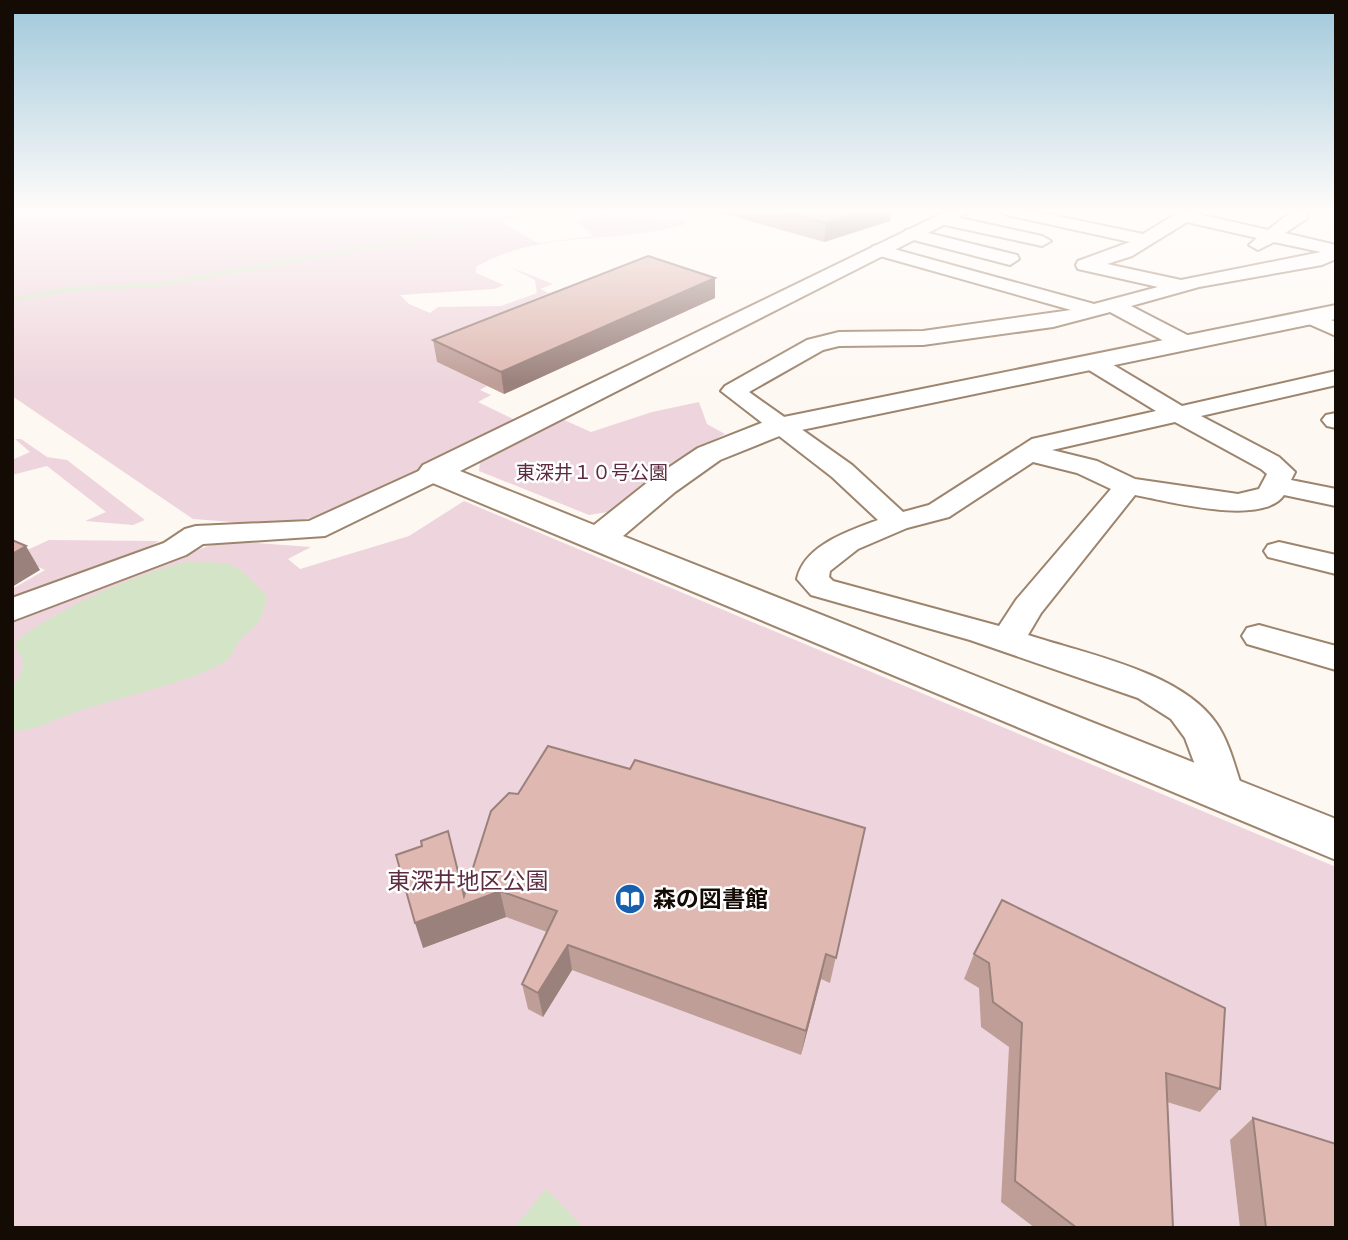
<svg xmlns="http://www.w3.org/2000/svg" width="1348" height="1240" viewBox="0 0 1348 1240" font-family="'Noto Sans','Noto Sans JP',sans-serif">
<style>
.green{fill:#eed5dd}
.water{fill:#d4e5c7}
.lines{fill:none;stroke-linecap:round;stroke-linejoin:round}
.stream{fill:#d4e5c7;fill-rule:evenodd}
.minor-casing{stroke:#9d846d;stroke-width:4}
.tertiary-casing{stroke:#9d846d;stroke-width:4}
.minor{fill:#fff;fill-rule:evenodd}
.tertiary{fill:#fff;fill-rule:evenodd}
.wall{fill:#bf9e98}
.shaded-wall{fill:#9b817c}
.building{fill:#deb8b1;stroke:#9b817c;stroke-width:2}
.labels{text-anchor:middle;stroke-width:5;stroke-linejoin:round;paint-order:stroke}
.park-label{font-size:19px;fill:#5c2d40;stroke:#fff}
.near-park-label{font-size:23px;fill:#5c2d40;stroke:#fff}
.near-poi-label{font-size:23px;font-weight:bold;fill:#140b04;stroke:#fff;text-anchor:start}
</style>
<rect width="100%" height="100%" fill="#fef8f3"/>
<g class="green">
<path d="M12 210H554L501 222 538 243 594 236 575 221 620 210H638L628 215 630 217 685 220 686 224C617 245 540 229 476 267V273L504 285 494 289 400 295 409 304 430 313 438 307 501 306 537 293 535 280 510 267 553 284 540 289 549 293 509 309 523 316 437 362 487 386 480 390 491 395 478 402 517 421 322 517 261 524 193 519 12 396Z"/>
<path d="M699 402 707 424 725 434 665 466 608 512 589 515 479 471 480 460 562 419 591 432 652 412Z"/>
<path d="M15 439H21L47 457 67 460 145 520 133 525 85 521 106 512 47 466 12 475V460L30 452Z"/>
<path d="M464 501 1336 867V1228H12V621L208 546 231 541 311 547 288 559 300 569 409 536Z"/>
<path d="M49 540 159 541 134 557 12 602V589L45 570 14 556Z"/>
</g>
<g class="water">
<path d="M187 562C239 563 231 560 267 596 260 627 260 620 240 640 235 645 234 653 229 658 210 678 104 701 73 713 53 720 34 731 12 731 12 720 9 701 12 691 18 674 31 668 16 649L17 640C58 609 136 573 187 562Z"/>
<path d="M546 1189 584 1228H514Z"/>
</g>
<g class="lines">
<path class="stream" d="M523 210H529L402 243 219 276 155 287 69 291 12 302V298L69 287 155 283 219 272 402 239Z"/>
<g class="minor-casing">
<g id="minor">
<path d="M999 210H1028L1143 234 1183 210H1202L1198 214 1268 230 1293 210H1309L1306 219 1285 233 1336 245V259L1322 265 1199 287 1131 306 1193 338 1196 343 1193 348H1177L1110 312 1053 327 923 345 839 346 823 350 749 392 852 465 903 512 929 505 1032 439 1156 411 1084 367 1081 362 1084 357H1100L1182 406 1336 371V385L1201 416 1279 457 1295 472 1291 480 1336 489V506L1284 495C1262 527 1168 501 1135 495L1041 613 1028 635C1086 654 1181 672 1216 723 1230 743 1236 771 1244 794L1238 805 1224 810 1210 805 1185 738 1171 719 1138 698 970 640 811 595 797 579C804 545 849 531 878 520L832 477 721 391 725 386 807 340 839 332 923 331 1071 310 873 254 870 250 873 246 879 245 1094 304 1158 287 1078 269 1076 265 1078 261 1130 242 1007 215ZM1187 222 1257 238 1249 245 1258 250 1274 242 1321 252 1181 280 1107 264 1132 256ZM1175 422 1261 469 1267 474 1259 489 1238 494 1135 479 1097 461 1052 450ZM1033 462 1077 473 1111 489 1016 600 999 626 833 581 829 577 830 571 858 549 907 528 949 517Z"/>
<path d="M942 214 1042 236 1051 241 1042 246 936 223 934 219Z"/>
<path d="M912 229 1017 255 1019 259 1010 265 906 238 903 234 906 230Z"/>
<path d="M1309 311 1336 322V336L1302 321 1299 317Z"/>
<path d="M1336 413V428L1327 426 1322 420 1326 415Z"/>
<path d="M434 464 444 466 448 472 444 478 325 536 203 544 186 555 12 621V598L164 543 185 529 196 526 309 521Z"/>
<path d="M1279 542 1336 555V574L1268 557 1264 551 1268 545Z"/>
<path d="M1259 625 1336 646V670L1247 644 1242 636 1247 628Z"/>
</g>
</g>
<g class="tertiary-casing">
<path id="tertiary" d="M949 210H973L460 471 594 525 653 478 698 448 769 420 1336 305V319L787 433 720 460 675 492 623 536 1336 819V860L423 479 418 472 423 465Z"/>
</g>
<use href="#minor" class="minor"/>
<use href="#tertiary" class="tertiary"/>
</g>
<g class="wall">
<path d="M711 210H892L890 221 824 242Z"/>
<path d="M715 298 504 394 437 362 433 340Z"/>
<path d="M630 769 865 828 830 983 821 979 801 1055 572 970 543 1017 528 1009 522 984 547 932 506 917 423 948 464 895 518 794Z"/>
<path d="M974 954 1220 1089 1200 1112 1167 1102 1173 1228H1035L1001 1202 1009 1047 981 1027 979 988 964 979Z"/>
<path d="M1253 1118 1336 1228H1240L1230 1140Z"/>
</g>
<g class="shaded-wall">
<path d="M871 210H892L890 221 824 242 826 223Z"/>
<path d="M715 278V298L504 394 501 372Z"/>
<path d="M26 546 40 570 12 587V554Z"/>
<path d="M448 831 466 903 500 891 506 917 423 948 415 923Z"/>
<path d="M568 945 572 970 543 1017 538 993Z"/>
<path d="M826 954 821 979 801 1055 806 1031Z"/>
</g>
<g class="building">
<path d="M775 210H871L826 223Z"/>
<path d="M648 256 715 278 501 372 433 340Z"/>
<path d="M12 540 26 546 12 554Z"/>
<path d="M548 746 630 769 635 760 865 828 836 958 826 954 806 1031 568 945 538 993 522 984 557 911 500 891 415 923 396 855 422 846 421 841 448 831 464 896 491 811 509 793 518 794Z"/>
<path d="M1002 900 1225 1008 1220 1089 1166 1073 1173 1228H1077L1015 1181 1022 1023 993 1002 989 963 974 954Z"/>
<path d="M1253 1118 1336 1144V1228H1266Z"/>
</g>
<linearGradient id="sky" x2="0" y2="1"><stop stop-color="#a0c8db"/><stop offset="0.55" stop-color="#fffcfa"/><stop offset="1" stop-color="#fffcfa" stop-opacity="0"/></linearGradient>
<rect width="1348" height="383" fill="url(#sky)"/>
<defs>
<g id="library-disc" transform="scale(1.575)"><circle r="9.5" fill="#1760af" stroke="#fff"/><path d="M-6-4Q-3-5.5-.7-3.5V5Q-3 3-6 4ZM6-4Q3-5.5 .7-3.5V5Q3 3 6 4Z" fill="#fff"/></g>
</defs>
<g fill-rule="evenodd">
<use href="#library-disc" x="630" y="899"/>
</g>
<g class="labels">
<g class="park-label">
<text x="592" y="479">東深井１０号公園</text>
</g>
<g class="near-park-label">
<text x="468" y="889">東深井地区公園</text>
</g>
<g class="near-poi-label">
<text x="653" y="907">森の図書館</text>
</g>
</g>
<rect width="1348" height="1240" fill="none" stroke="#140b04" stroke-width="28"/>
</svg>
